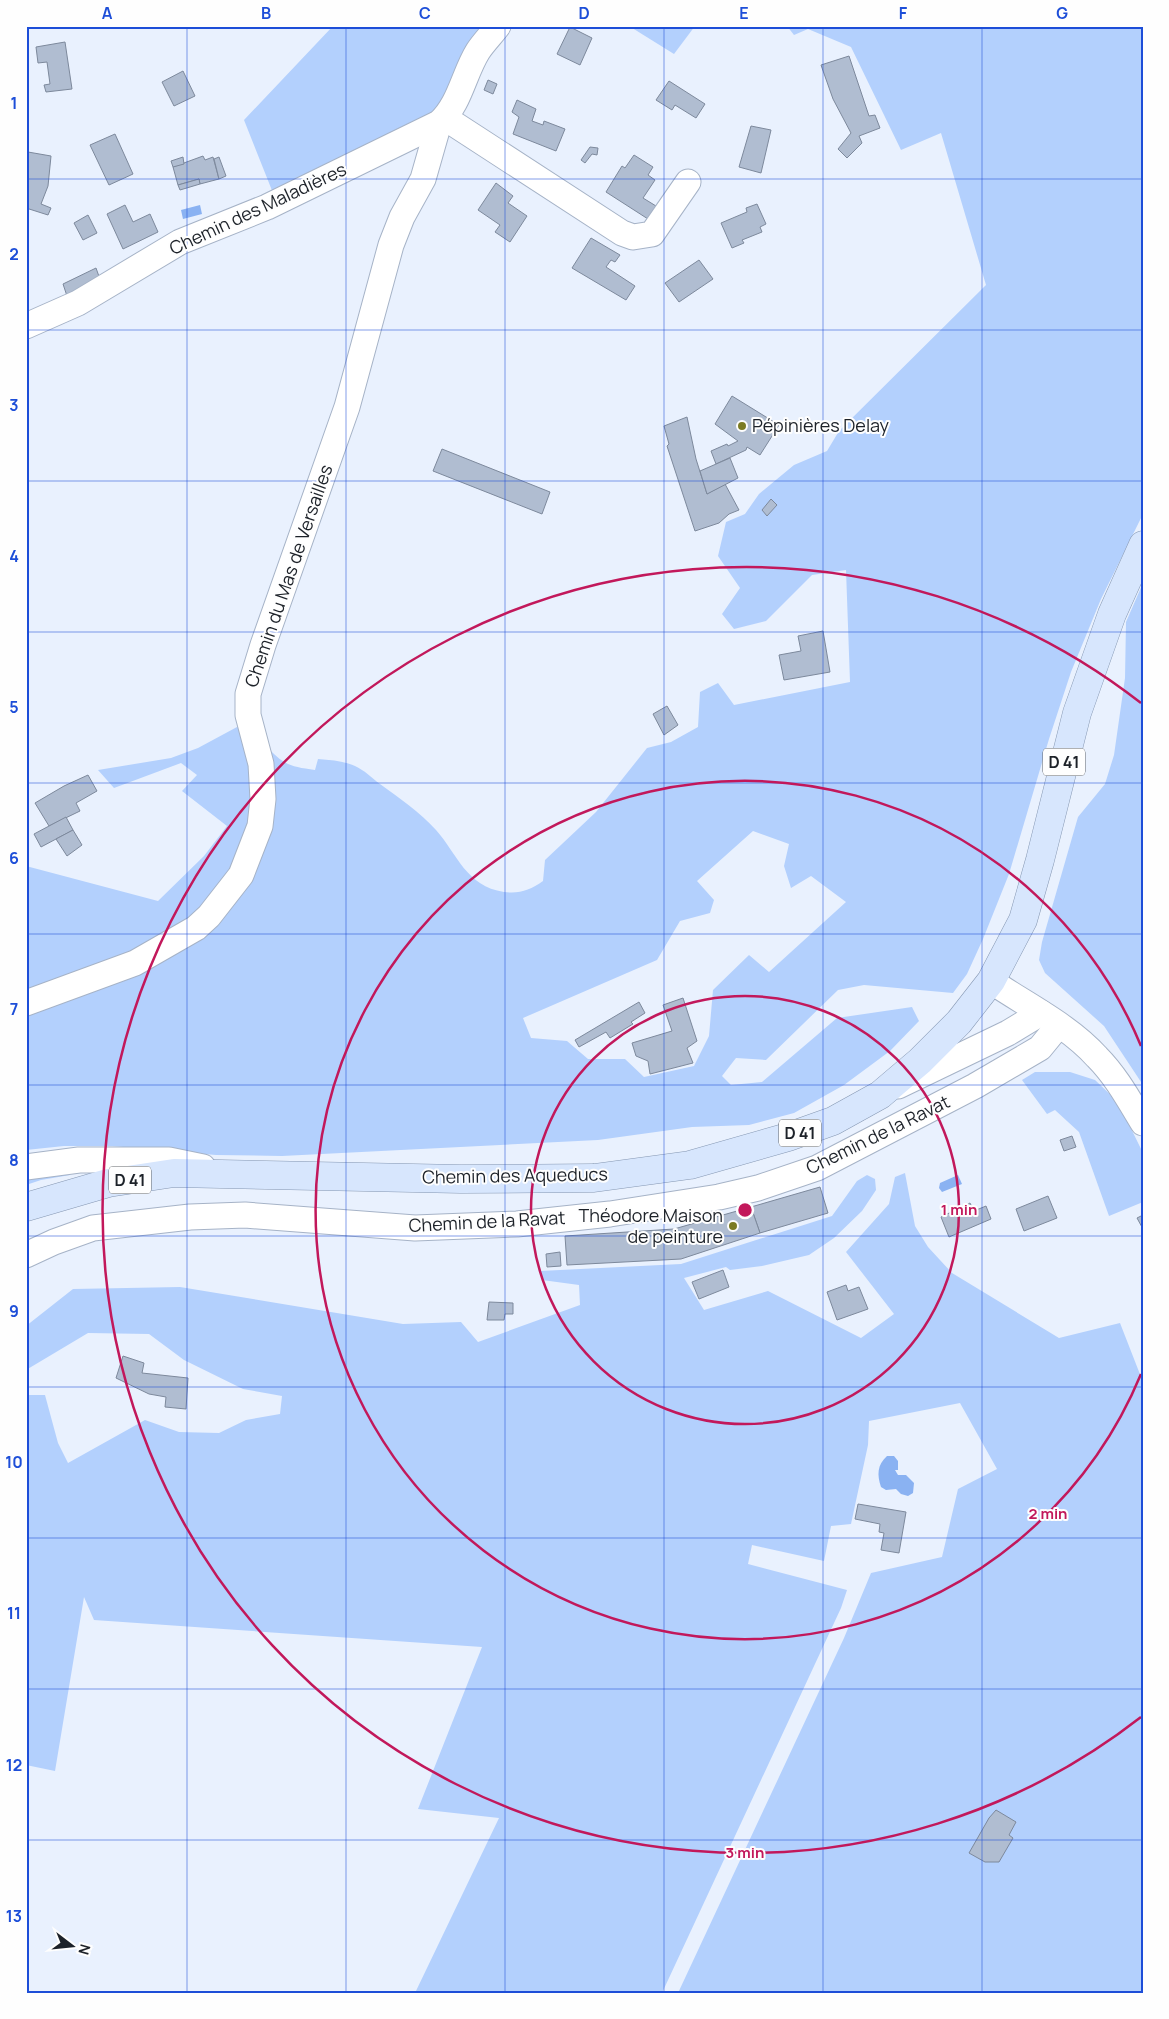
<svg xmlns="http://www.w3.org/2000/svg" width="1169" height="2019" viewBox="0 0 1169 2019" font-family="Manrope,sans-serif">
<style>
.green{fill:#b3d0fd;fill-rule:evenodd}
.water{fill:#8ab2f2}
.building{fill:#b0bdd1;stroke:#7d899c}
.lines{fill:none;stroke-linecap:round;stroke-linejoin:round}
.minor-casing{stroke:#a6b3c7;stroke-width:27}
.major-casing{stroke:#8597b2;stroke-width:29}
.minor{stroke:#fff;stroke-width:25}
.major{stroke:#d7e6fd;stroke-width:28}
.grid{fill:none;stroke:#1d4ed8;stroke-width:1;stroke-opacity:0.55}
.ring{fill:none;stroke:#c2185b;stroke-width:2.5}
.poi-dot{fill:#7b7b23;stroke:#fefefe;stroke-width:2}
.labels{text-anchor:middle;stroke-width:4;stroke-linejoin:round;paint-order:stroke}
.shield{fill:#fefefe;stroke:#606469;stroke-width:1}
.shield-label{font-size:16px;font-weight:bold;fill:#1d2229}
.street-label{font-size:18px;fill:#1d2229;stroke:#fefefe}
.poi-label{font-size:18px;fill:#1d2229;stroke:#fefefe;text-anchor:start}
.centre{fill:#c2185b;stroke:#fefefe;stroke-width:2.5}
.ring-label{font-size:15px;text-anchor:middle;font-weight:bold;fill:#c2185b;stroke:#fefefe;stroke-width:4;stroke-linejoin:round;paint-order:stroke}
.neatline{fill:none;stroke:#1d4ed8;stroke-width:2}
.grid-label{font-size:16px;text-anchor:middle;font-weight:bold;fill:#1d4ed8}
</style>
<rect width="100%" height="100%" fill="#e9f1fe"/>
<g class="green">
<path d="M333 26H488L460 70 437 111 273 193 244 120Z"/>
<path d="M629 26H695L674 54Z"/>
<path d="M787 26H1143V514L1101 599 1071 672 1049 739 1009 874 983 939 967 974 953 993 864 985 838 990 766 1060 736 1058 722 1076 731 1085 762 1082 837 1018 912 1007 919 1021 890 1051 844 1085 794 1113 749 1125 692 1127 598 1140 282 1156 216 1155 112 1146H64L26 1150V1013L241 889 270 750C285 766 294 767 315 770L318 759C331 760 344 761 355 766 364 770 372 778 380 784 399 798 420 812 436 830 458 855 466 886 504 892 520 894 530 890 543 881L545 860 596 812 647 748 671 742 698 727 700 692 718 683 734 705 850 682 846 570 812 575 766 621 734 629 722 614 740 588 718 556 726 522 745 514 759 494 794 465 827 451 839 431 986 285 941 133 901 150 851 47 808 29 794 35ZM753 831 789 844 784 866 791 888 811 876 846 902 769 972 749 955 713 990 709 1036 694 1066 644 1077 625 1059H588L567 1041 531 1038 523 1018 657 960 680 921 710 913 714 900 697 881Z"/>
<path d="M1143 583V1085L1104 1026 1045 973 1039 960 1042 942 1078 817 1105 784 1114 755 1125 678 1126 622Z"/>
<path d="M237 727 245 731 258 779 247 849 207 905 150 948 26 996V866L158 901 204 856 227 826 182 791 197 775 181 763 114 788 98 770 171 758 198 748Z"/>
<path d="M1035 1072H1070L1095 1080 1118 1102 1143 1153V1202L1109 1216 1079 1132 1055 1110 1047 1114 1022 1080Z"/>
<path d="M70 1171V1175L41 1180 26 1185V1176Z"/>
<path d="M905 1173 915 1226 928 1247 952 1273 1059 1338 1120 1323 1143 1382V1993H678L844 1638 871 1573 942 1557 958 1489 997 1469 960 1403 869 1421 868 1445 851 1524 831 1526 824 1561 752 1545 748 1564 847 1590 841 1608 662 1993H415L499 1818 418 1809 482 1647 94 1620 84 1597 55 1771 26 1765V1395H45L58 1443 68 1463 145 1420 179 1432 219 1433 246 1420 280 1414 282 1396 243 1389 184 1360 149 1334 88 1333 26 1370V1326L73 1289 180 1287 403 1324 461 1322 478 1342 580 1305 579 1285 542 1280 540 1271 681 1264 832 1216 857 1181 867 1175 875 1179 876 1190 862 1211 834 1238 809 1255 762 1266 730 1270 726 1267 684 1278 704 1310 768 1291 861 1338 894 1314 846 1252 889 1204 895 1177Z"/>
</g>
<g class="water">
<path d="M200 205 202 214 183 219 181 210Z"/>
<path d="M958 1175 962 1184 942 1192 939 1188 940 1183Z"/>
<path d="M887 1456H894L898 1461V1470H895L898 1475H906L914 1483 913 1493 908 1496 901 1494 896 1489 886 1490 881 1487C877 1475 877 1465 887 1456Z"/>
</g>
<g class="building">
<path d="M570 27 592 38 580 65 557 54Z"/>
<path d="M65 42 72 89 46 92 44 85 50 84 47 62 38 63 36 47Z"/>
<path d="M849 56 869 116 875 115 880 128 859 136 862 143 847 158 838 149 851 133 833 99 821 65Z"/>
<path d="M183 71 195 96 174 106 162 82Z"/>
<path d="M488 80 497 84 493 94 484 90Z"/>
<path d="M669 81 705 104 696 118 675 105 672 110 656 100Z"/>
<path d="M517 100 536 109 532 121 543 125 544 121 565 129 556 151 513 134 519 117 512 112Z"/>
<path d="M751 126 771 130 761 173 739 167Z"/>
<path d="M115 134 133 174 109 185 90 145Z"/>
<path d="M590 147 598 148 597 155 592 154 585 163 581 160Z"/>
<path d="M28 152 51 156 48 186 41 204 51 208 48 215 26 208V167Z"/>
<path d="M634 155 653 167 648 175 655 180 643 198 656 206 648 219 606 192 622 166 625 168Z"/>
<path d="M203 156 205 160 213 157 219 179 200 184 199 179 178 185 173 167Z"/>
<path d="M183 157 184 164 173 167 171 161Z"/>
<path d="M219 157 226 176 219 179 214 159Z"/>
<path d="M199 179 200 184 180 190 178 185Z"/>
<path d="M496 183 513 196 508 203 527 216 510 242 495 232 500 225 478 210Z"/>
<path d="M757 204 766 224 760 227 762 232 742 240 744 243 732 248 721 223 747 212 746 208Z"/>
<path d="M125 205 133 222 150 214 158 232 123 249 107 214Z"/>
<path d="M88 215 97 233 83 240 74 223Z"/>
<path d="M591 238 620 255 615 262 611 260 606 267 635 286 626 300 572 268Z"/>
<path d="M699 260 713 279 679 302 665 283Z"/>
<path d="M96 268 101 282 68 299 63 284Z"/>
<path d="M732 396 779 425 760 455 747 447 746 450 716 464 711 451 727 444 728 446 738 441 715 424Z"/>
<path d="M687 417 696 459 707 494 725 484 739 510 729 514 719 523 695 531 667 446 669 444 664 426Z"/>
<path d="M442 449 550 492 542 514 433 471Z"/>
<path d="M730 458 738 478 707 494 700 471Z"/>
<path d="M771 499 777 505 767 516 762 510Z"/>
<path d="M823 631 830 672 784 680 779 655 801 651 798 636Z"/>
<path d="M667 706 678 725 664 735 653 714Z"/>
<path d="M88 775 97 791 76 803 80 811 49 826 35 803 64 786Z"/>
<path d="M66 817 73 830 41 847 34 834Z"/>
<path d="M73 830 82 845 67 856 56 839Z"/>
<path d="M683 998 697 1041 687 1048 693 1063 650 1074 648 1061 636 1056 632 1043 672 1031 663 1005Z"/>
<path d="M639 1002 645 1013 631 1022 633 1024 610 1038 606 1032 579 1047 575 1040Z"/>
<path d="M1072 1136 1076 1147 1064 1151 1060 1140Z"/>
<path d="M820 1187 828 1213 760 1233 751 1207Z"/>
<path d="M1048 1196 1057 1218 1024 1231 1016 1209Z"/>
<path d="M970 1203 974 1211 986 1206 991 1219 949 1237 941 1217Z"/>
<path d="M751 1207 760 1233 681 1259 567 1265 565 1236 674 1229Z"/>
<path d="M1143 1215V1229L1137 1218Z"/>
<path d="M560 1252 561 1266 547 1267 546 1254Z"/>
<path d="M723 1270 729 1287 699 1299 692 1282Z"/>
<path d="M846 1285 848 1291 859 1287 868 1309 837 1320 827 1292Z"/>
<path d="M489 1302 513 1303V1314H505L504 1320H487Z"/>
<path d="M123 1356 144 1363 142 1373 188 1378 186 1409 165 1407 166 1397 149 1394 116 1378Z"/>
<path d="M858 1504 906 1512 899 1553 881 1550 884 1533 879 1532 880 1524 855 1519Z"/>
<path d="M996 1810 1016 1822 1009 1835 1013 1838 999 1862H985L969 1853 989 1818Z"/>
</g>
<g class="lines">
<g class="minor-casing">
<g id="minor">
<path d="M445 118 622 233 633 237 652 234 688 182"/>
<path d="M26 326 78 303 180 242 267 207 439 123C460 104 464 73 478 51 484 42 492 34 498 26"/>
<path d="M991 981C1026 1005 1068 1025 1097 1057 1116 1076 1129 1100 1143 1123"/>
<path d="M26 1003 135 963 196 928 209 916 241 875 260 826 263 799 261 764 248 715V694L263 645 347 407 391 245 402 217 423 179 439 123"/>
<path d="M898 1086 1008 1033 1041 1013"/>
<path d="M26 1167 79 1160H169L203 1167"/>
<path d="M26 1255 54 1242 93 1228 190 1217 245 1215 415 1228 517 1224 610 1214 719 1197 758 1188 817 1168 975 1086 1040 1048 1058 1026"/>
</g>
</g>
<g class="major-casing">
<path id="major" d="M26 1207 108 1183 174 1173 461 1179 594 1178 690 1165 788 1137 833 1121 880 1095 920 1061 959 1022 991 981 1023 920 1040 860 1077 713 1112 614 1143 545"/>
</g>
<use href="#minor" class="minor"/>
<use href="#major" class="major"/>
</g>
<path class="grid" d="M187 26V1993M346 26V1993M505 26V1993M664 26V1993M823 26V1993M982 26V1993M26 179H1143M26 330H1143M26 481H1143M26 632H1143M26 783H1143M26 934H1143M26 1085H1143M26 1236H1143M26 1387H1143M26 1538H1143M26 1689H1143M26 1840H1143"/>
<g class="ring">
<circle cx="745" cy="1210" r="214"/>
<path d="M1141 1374A429 429 0 1 1 1141 1046"/>
<path d="M1141 1717A643 643 0 1 1 1141 703"/>
</g>
<g class="poi-dot">
<circle cx="742" cy="426" r="5"/>
<circle cx="733" cy="1226" r="5"/>
</g>
<g class="labels">
<g class="shield">
<rect x="1043" y="748.5" width="42" height="27" rx="4"/>
<rect x="779" y="1119.5" width="42" height="27" rx="4"/>
<rect x="109" y="1166.5" width="42" height="27" rx="4"/>
</g>
<g class="shield-label">
<text x="1064" y="768">D 41</text>
<text x="800" y="1139">D 41</text>
<text x="130" y="1186">D 41</text>
</g>
<g class="street-label">
<text transform="translate(258 209) rotate(-25)" y="6">Chemin des Maladières</text>
<text transform="translate(289 576) rotate(-71)" y="6">Chemin du Mas de Versailles</text>
<text transform="translate(878 1135) rotate(-26)" y="6">Chemin de la Ravat</text>
<text transform="translate(515 1176) rotate(-1)" y="6">Chemin des Aqueducs</text>
<text transform="translate(487 1222) rotate(-3)" y="6">Chemin de la Ravat</text>
</g>
<g class="poi-label">
<text x="752" y="432">Pépinières Delay</text>
<text x="723" y="1222" text-anchor="end">Théodore Maison<tspan x="723" dy="21">de peinture</tspan></text>
</g>
</g>
<circle cx="745" cy="1210" r="8" class="centre"/>
<g class="ring-label">
<text x="959" y="1215">1 min</text>
<text x="1048" y="1519">2 min</text>
<text x="745" y="1858">3 min</text>
</g>
<rect width="1169" height="2019" fill="none" stroke="#fefefe" stroke-width="55"/>
<g transform="translate(72 1946) rotate(106)" stroke="#fefefe" stroke-width="4" paint-order="stroke">
<path d="M0-4L9 19L0 12L-9 19Z" fill="#1d2229"/>
<text y="-8" font-size="14" font-weight="bold" text-anchor="middle" fill="#1d2229">N</text>
</g>
<rect x="28" y="28" width="1114" height="1964" class="neatline"/>
<g class="grid-label">
<text x="107" y="19">A</text>
<text x="266" y="19">B</text>
<text x="425" y="19">C</text>
<text x="584" y="19">D</text>
<text x="744" y="19">E</text>
<text x="903" y="19">F</text>
<text x="1062" y="19">G</text>
<text x="14" y="109">1</text>
<text x="14" y="260">2</text>
<text x="14" y="411">3</text>
<text x="14" y="562">4</text>
<text x="14" y="713">5</text>
<text x="14" y="864">6</text>
<text x="14" y="1015">7</text>
<text x="14" y="1166">8</text>
<text x="14" y="1317">9</text>
<text x="14" y="1468">10</text>
<text x="14" y="1619">11</text>
<text x="14" y="1771">12</text>
<text x="14" y="1922">13</text>
</g>
</svg>
